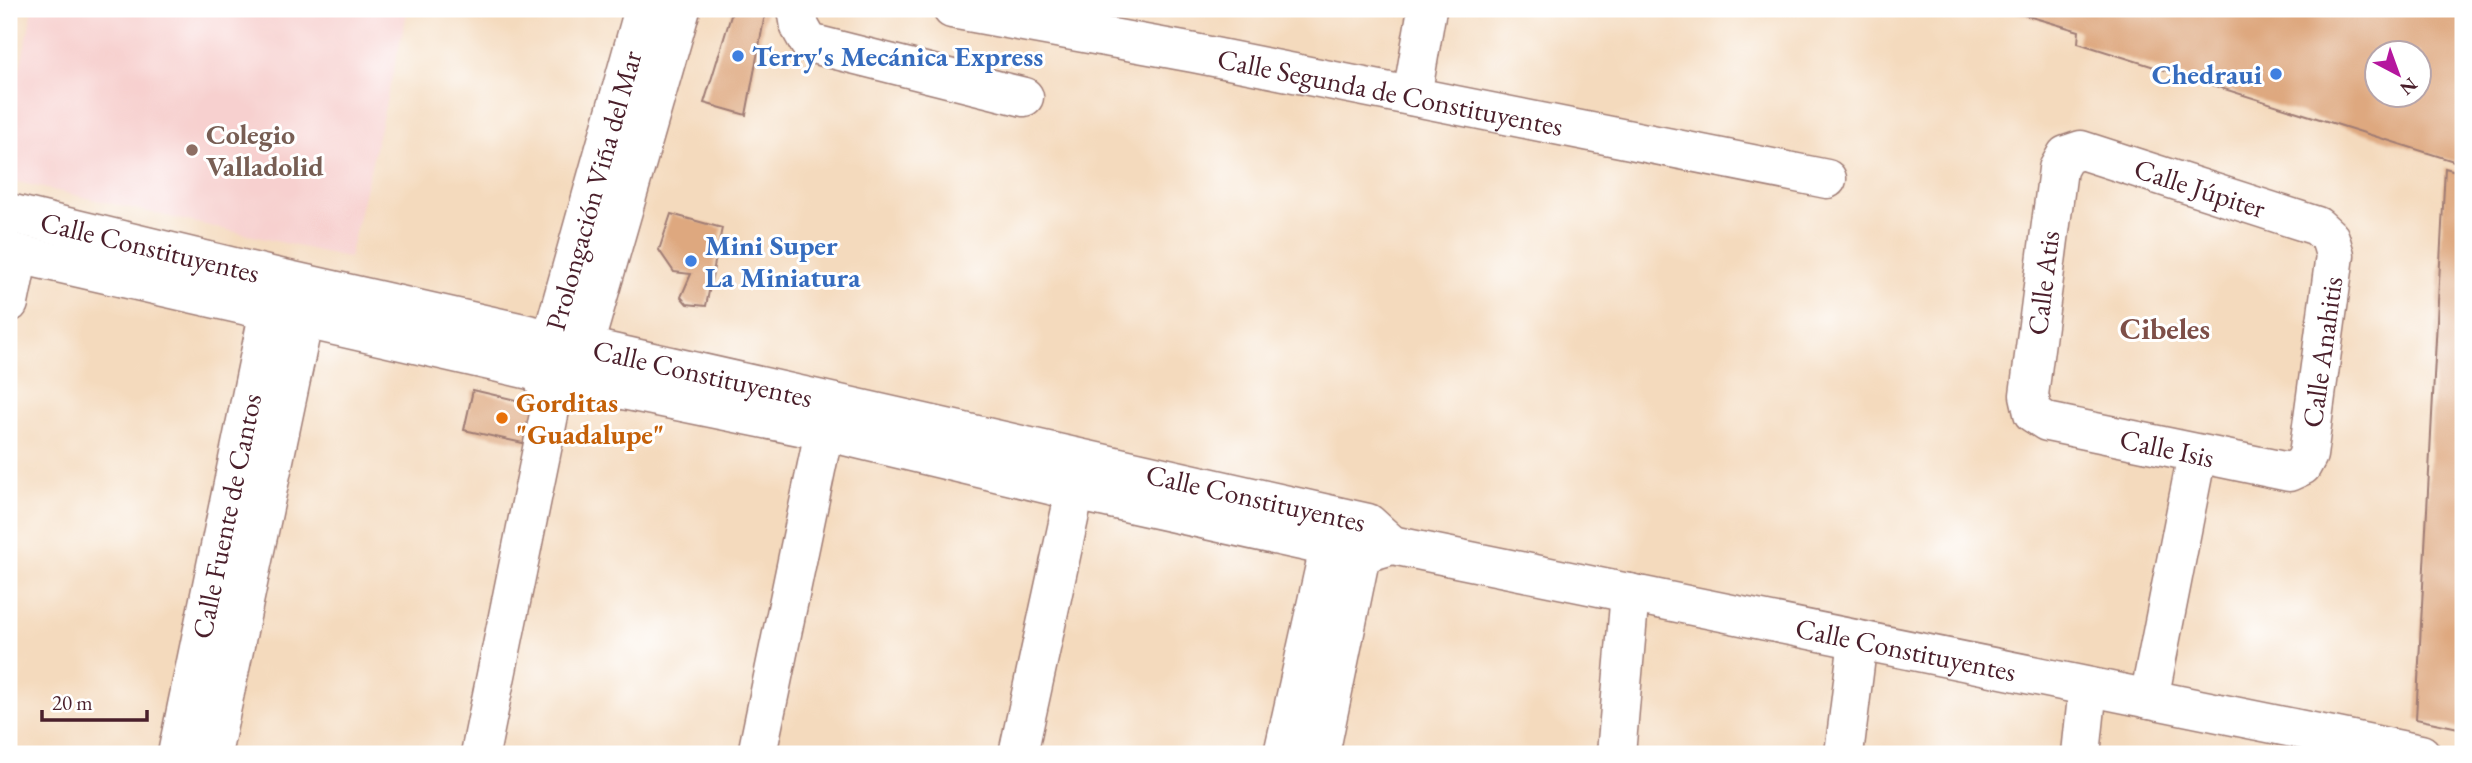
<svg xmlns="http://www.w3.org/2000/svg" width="2472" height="763" viewBox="0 0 2472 763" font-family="'EB Garamond',serif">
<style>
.built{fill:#f7d0cf}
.building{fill:#dea87f;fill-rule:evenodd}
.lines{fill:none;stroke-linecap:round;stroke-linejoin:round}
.minor-casing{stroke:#9f7c74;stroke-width:41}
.minor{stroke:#fff;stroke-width:38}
.shop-dot{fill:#3f7fe0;stroke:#fff;stroke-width:2.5}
.education-dot{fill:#8d6e63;stroke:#fff;stroke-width:2.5}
.food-dot{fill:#e8710a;stroke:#fff;stroke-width:2.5}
.labels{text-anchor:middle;stroke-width:6;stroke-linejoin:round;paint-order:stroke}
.shop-label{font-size:28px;font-weight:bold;fill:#366cbe;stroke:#fff;text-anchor:start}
.street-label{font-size:28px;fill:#4a1f2b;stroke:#fff}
.education-label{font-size:28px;font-weight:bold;fill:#785e54;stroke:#fff;text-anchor:start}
.food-label{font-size:28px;font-weight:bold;fill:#c56008;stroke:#fff;text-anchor:start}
.neighbourhood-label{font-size:30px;font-weight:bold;fill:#7e4f48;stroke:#fff}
</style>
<rect width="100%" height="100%" fill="#fff"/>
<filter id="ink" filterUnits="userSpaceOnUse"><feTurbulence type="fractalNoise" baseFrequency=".0143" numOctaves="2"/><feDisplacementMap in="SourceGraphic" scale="14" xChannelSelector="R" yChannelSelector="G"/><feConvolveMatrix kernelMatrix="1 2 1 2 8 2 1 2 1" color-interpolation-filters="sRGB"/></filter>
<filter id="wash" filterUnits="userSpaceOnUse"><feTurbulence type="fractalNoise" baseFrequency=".00686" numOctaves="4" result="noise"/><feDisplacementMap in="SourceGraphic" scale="28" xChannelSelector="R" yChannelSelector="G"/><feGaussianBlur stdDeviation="1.57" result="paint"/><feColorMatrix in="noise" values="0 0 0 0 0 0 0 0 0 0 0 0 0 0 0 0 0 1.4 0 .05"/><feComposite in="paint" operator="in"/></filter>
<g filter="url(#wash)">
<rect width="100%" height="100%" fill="#f4dabd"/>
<path class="built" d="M33 9H408L349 258 9 180V119Z"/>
<g id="blocks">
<g class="building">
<path d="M733 9H766L746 115 704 103Z"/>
<path d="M2004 9H2463V164L2078 43 2079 31ZM2378 52H2420V94H2378Z"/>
<path d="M2445 168 2463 173V729L2416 719Z"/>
<path d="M671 214 722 228 706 306 687 304 681 297 691 274 674 272 659 250Z"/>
<path d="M473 390 541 406 532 445 464 430Z"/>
</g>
</g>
</g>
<g filter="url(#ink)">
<use href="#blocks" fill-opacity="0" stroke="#9f7c74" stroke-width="2"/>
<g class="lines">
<g class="minor-casing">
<g id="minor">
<path d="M797 9 800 27 809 43 1024 97"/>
<path id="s1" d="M952 9 1194 53 1827 179"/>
<path d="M1412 96 1427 9"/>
<path d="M2081 150 2317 226 2330 238 2335 255 2308 455 2302 466 2289 472 2047 422 2033 413 2029 395 2058 169 2066 155Z"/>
<path id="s2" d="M9 213 275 277 1368 523 1392 545"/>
<path id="s3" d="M9 252 574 380 824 431 1075 491 1361 554 1392 545 2421 754"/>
<path d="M9 303 19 254"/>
<path d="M577 370 681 9"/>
<path d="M2149 699 2197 454"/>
<path id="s4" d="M177 754 274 286"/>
<path d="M212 754 309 294"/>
<path id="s5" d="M480 754 551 405 542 373 644 9"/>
<path d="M757 754 824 431"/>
<path d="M1018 754 1075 491"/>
<path d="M1283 754 1335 521"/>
<path d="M1320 754 1366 530"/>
<path d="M1616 754 1630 593"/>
<path d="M1844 754 1858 640"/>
<path d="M2081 754 2088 687"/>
</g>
</g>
<use href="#minor" class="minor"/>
</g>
</g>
<g class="shop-dot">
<circle cx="738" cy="56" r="7"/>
<circle cx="2276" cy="74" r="7"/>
<circle cx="691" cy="261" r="7"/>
</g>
<circle class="education-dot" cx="192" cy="150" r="7"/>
<circle class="food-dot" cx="502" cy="418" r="7"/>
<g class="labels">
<g class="shop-label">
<text x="752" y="66">Terry's Mecánica Express</text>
<text x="2262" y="84" text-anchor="end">Chedraui</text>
<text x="705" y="255">Mini Super<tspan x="705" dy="32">La Miniatura</tspan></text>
</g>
<g class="street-label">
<text dy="10" stroke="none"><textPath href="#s1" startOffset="446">Calle Segunda de Constituyentes</textPath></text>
<text transform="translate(2200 188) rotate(18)" y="10">Calle Júpiter</text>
<text dy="10" stroke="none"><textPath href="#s5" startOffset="579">Prolongación Viña del Mar</textPath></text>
<text dy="10" stroke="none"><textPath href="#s2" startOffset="145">Calle Constituyentes</textPath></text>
<text transform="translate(2043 283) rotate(-83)" y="10">Calle Atis</text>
<text transform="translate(2322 352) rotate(-82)" y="10">Calle Anahitis</text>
<text dy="10" stroke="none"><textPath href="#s2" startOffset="712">Calle Constituyentes</textPath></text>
<text transform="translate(2167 448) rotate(12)" y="10">Calle Isis</text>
<text dy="10" stroke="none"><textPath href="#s2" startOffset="1279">Calle Constituyentes</textPath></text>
<text dy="10" stroke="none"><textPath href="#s4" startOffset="243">Calle Fuente de Cantos</textPath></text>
<text dy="10" stroke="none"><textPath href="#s3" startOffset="1942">Calle Constituyentes</textPath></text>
</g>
<g class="education-label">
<text x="206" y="144">Colegio<tspan x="206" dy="32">Valladolid</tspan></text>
</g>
<g class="food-label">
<text x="516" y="412">Gorditas<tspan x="516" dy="32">"Guadalupe"</tspan></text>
</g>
<g class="neighbourhood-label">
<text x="2165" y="339">Cibeles</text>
</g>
</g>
<rect width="2472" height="763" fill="none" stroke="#fff" stroke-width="35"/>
<g transform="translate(2398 74) rotate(139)"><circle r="33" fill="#ffffff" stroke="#b7a5aa" stroke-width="2"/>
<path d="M0-5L12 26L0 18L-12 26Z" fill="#b5179e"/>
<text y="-10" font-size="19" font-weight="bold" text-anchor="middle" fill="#4a1f2b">N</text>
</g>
<path d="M42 710v10h105v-10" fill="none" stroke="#4a1f2b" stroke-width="3.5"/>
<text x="52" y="710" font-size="21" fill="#4a1f2b" stroke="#ffffff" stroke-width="5" paint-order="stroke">20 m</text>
</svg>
